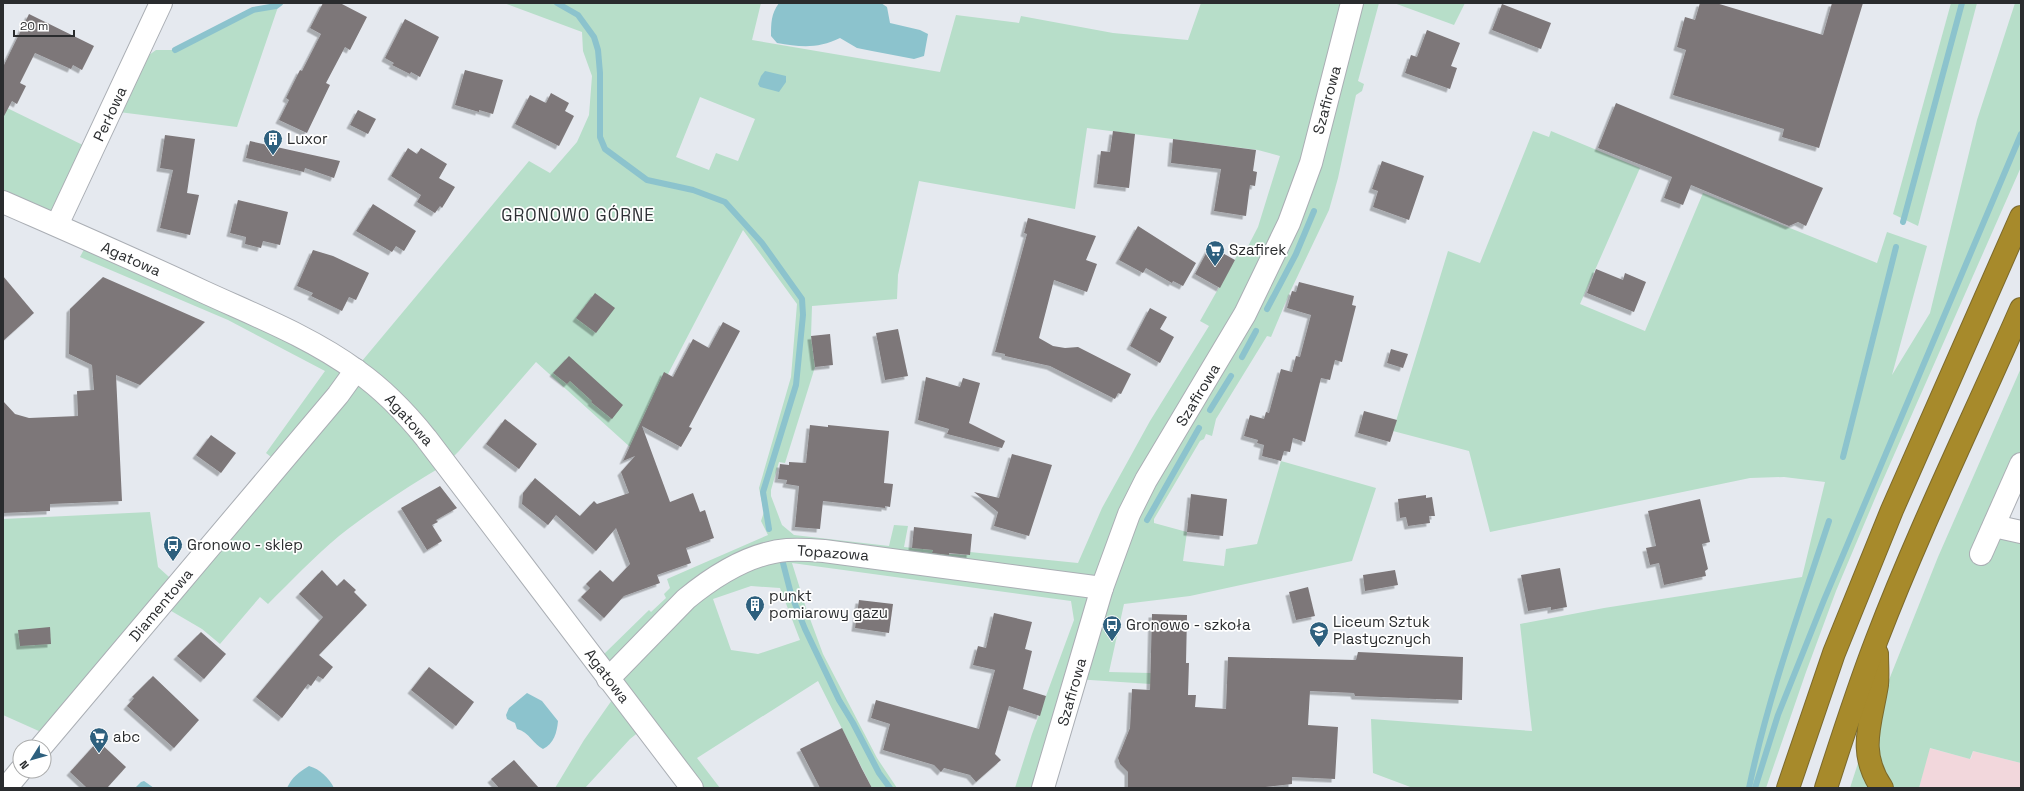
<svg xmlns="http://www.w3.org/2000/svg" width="2024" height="791" viewBox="0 0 2024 791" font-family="'Space Grotesk',sans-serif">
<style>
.commercial{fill:#f2d7dc}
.green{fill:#b7dec9;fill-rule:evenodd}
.water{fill:#8cc3cd}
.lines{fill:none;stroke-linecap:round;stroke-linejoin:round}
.stream{stroke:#8cc3cd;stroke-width:6}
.building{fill:#7d7779;filter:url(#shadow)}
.minor-casing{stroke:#aaaeb4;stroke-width:24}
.highway-casing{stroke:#7b692c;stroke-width:24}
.minor{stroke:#fff;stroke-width:22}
.highway{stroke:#a78a2b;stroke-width:22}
.labels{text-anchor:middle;stroke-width:3.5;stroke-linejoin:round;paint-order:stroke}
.street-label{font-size:15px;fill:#2a2c2e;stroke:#fff}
.poi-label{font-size:15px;fill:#2a2c2e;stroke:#fff;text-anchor:start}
.quarter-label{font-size:17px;letter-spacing:1px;fill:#2d3034;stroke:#fff}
</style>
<defs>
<filter id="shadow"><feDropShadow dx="-3.5" dy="3.5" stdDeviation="0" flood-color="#0004"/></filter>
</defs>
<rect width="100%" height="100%" fill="#e5e9ef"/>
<path class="commercial" d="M1929 748 1971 759 1973 751 2021 763V788H1919Z"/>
<g class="green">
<path d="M504 3H761L752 40 940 72 956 15 1019 23 1021 16 1113 33 1188 40 1201 3H1379L1358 81 1364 84 1362 91 1356 95 1338 178 1329 210 1290 292 1271 337 1267 336 1216 419 1212 436 1206 434 1204 439 1200 441 1154 519V523L1187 532 1183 561 1224 566 1226 549 1257 544 1281 461 1376 488 1352 561 1190 596 1124 604 1109 672 1151 673V684L1075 679 1043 788H1015L1032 734 1074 620 1071 601 792 563 806 608 823 654 877 758 897 788H872L818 681 697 758 720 788H692L645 727 630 739 585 788H555L584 740 612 700 603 655 649 610 651 612 666 598 664 594 670 588 667 579 768 535 761 521 764 512 759 488 791 377 797 304 743 230 630 447 536 362 459 451 454 456 449 450 446 464C409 486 373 509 339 536 314 557 291 581 268 604L260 597 220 644 202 629 161 605 50 736 3 715V519L150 512 158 567 178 585 280 464 266 453 325 371 228 320 80 257 89 240 362 361 529 161 550 173 577 142 589 115 592 76 583 51 582 32ZM700 97 755 119 738 161 716 153 709 170 676 157ZM1087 128 1258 150 1280 156 1258 227 1244 254 1239 252 1200 321 1209 326 1150 421 1102 508 1078 563 970 552 969 555 933 553V550L904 547 908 526 894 525 889 546 794 535 782 525 771 496V490L779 462 785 463 815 367 811 336 812 306 897 299 898 275 919 181 1075 209ZM751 586 780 588 800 640 758 654 731 650 713 599Z"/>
<path d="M1394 3H1465L1454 25Z"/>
<path d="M1951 3H1977L1918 226 1893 214Z"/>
<path d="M2015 3H2021V167L1879 489 1836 591 1806 672 1766 788H1413L1373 773 1371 719 1532 731 1520 624 1604 608 1802 577 1825 482 1784 477 1750 478 1490 532 1469 451 1393 431 1448 251 1480 263 1533 131 1549 137 1551 131 1640 168 1580 304 1645 331 1703 193 1877 263 1887 232 1927 246 1892 375 1930 313 1977 120Z"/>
<path d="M279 4 237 127 111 111 132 67 156 50H175L253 10Z"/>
<path d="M3 106 93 150 57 225 3 202Z"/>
<path d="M2021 368V464L1994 525 2021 532V763L1973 751 1970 759 1930 748 1919 788H1850L1867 735 1938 557Z"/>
</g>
<g class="water">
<path d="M779 3H881L887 7 890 23 920 30 928 34 924 56 914 59 872 51 857 48 840 38C818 49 800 47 777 43L771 36C771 23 771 14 779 3Z"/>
<path d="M765 71 786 76V82L779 92 760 87 758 84 761 76Z"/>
<path d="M527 693 542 701 558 721C557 732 554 744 543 749 534 745 529 732 517 729L515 723 507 719 506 715 509 708Z"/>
<path d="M309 766C320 769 329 778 334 788H287C292 777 299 772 309 766Z"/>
<path d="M144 781 154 788H135L141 782Z"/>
</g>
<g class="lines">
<g class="stream">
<path d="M557 3 578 15 594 37 598 50 600 73V137L605 149 647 180 693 190 725 202 762 243 802 299 803 315 796 385 763 492 769 529"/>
<path d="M175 50 253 10 276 6 280 3"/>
<path d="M1903 222 1962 3"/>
<path d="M1267 309 1296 254 1314 211"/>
<path d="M1242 357 1256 331"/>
<path d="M1210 410 1231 376"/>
<path d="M1843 457 1896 247"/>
<path d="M1147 520 1199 428"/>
<path d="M783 563 791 594 805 629 839 700 853 723 879 773 890 788"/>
<path d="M1749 788C1768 697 1800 609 1829 521"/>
<path d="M1755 788 1778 715 1824 600 2021 134"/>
</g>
</g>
<g class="building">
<path d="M323 3H340L367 17 350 50 345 47 326 83 330 85 307 133 279 120 289 100 286 98 300 70 302 71 321 34 310 28Z"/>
<path d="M1700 3H1716L1823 35 1832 3H1863L1819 148 1782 137 1784 129 1673 95 1686 50 1677 47 1685 17 1695 20Z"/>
<path d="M1502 4 1551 23 1541 49 1492 30Z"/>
<path d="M29 14 94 46 82 70 73 65 71 69 35 53 20 83 26 86 17 104 12 101 3 118V67Z"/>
<path d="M405 19 439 37 420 77 411 72 410 74 392 65 394 63 385 58Z"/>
<path d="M1427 30 1460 43 1451 66 1457 68 1450 89 1405 73 1411 55 1417 57Z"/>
<path d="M465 70 503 80 493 114 479 110V112L455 105Z"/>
<path d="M551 93 569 103 565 111 574 116 559 146 515 124 530 95 546 103Z"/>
<path d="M1616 103 1823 188 1806 226 1798 222 1789 226 1691 185 1683 205 1664 198 1672 177 1598 148Z"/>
<path d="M358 110 376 119 368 134 350 125Z"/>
<path d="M1113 131 1135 134 1129 188 1097 184 1101 151 1110 152Z"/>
<path d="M165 135 195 139 187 193 199 195 190 235 160 228 173 170 160 168Z"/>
<path d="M1173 139 1256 150 1253 171 1257 172 1255 186 1250 185 1246 216 1214 211 1221 169 1171 163Z"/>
<path d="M250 141 308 154 340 161 334 178 305 168 304 172 246 158Z"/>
<path d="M408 148 417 154 421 148 447 164 439 178 455 187 442 208 440 206 435 213 417 202 421 195 391 176Z"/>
<path d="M1382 161 1424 176 1409 220 1373 207 1378 191 1372 189Z"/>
<path d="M238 200 288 212 280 245 263 241 261 248 245 244 246 237 230 233Z"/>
<path d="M373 204 416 231 404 251 396 246 392 252 356 231Z"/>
<path d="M1028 218 1096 236 1086 260 1097 264 1087 292 1054 280 1039 338 1053 346 1065 348 1078 347 1131 374 1121 394 1118 393 1115 399 1050 366 1005 356V354L995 352 1027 234 1024 233Z"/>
<path d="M1138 226 1196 263 1183 286 1173 281 1172 283 1146 268 1143 273 1119 260Z"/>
<path d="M1210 246 1235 260 1220 288 1195 274Z"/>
<path d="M313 250 333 256 369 273 356 300 349 297 342 311 311 296 313 293 297 286Z"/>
<path d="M1596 269 1623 280 1625 273 1646 282 1634 312 1587 293Z"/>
<path d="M3 276 34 313 3 341Z"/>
<path d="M103 277 205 322 140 385 116 375 122 501 50 504V511L3 513V401L15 414 29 418 78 416 77 391 94 390 92 365 69 354 70 309Z"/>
<path d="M1299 282 1354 296 1352 305 1356 306 1342 362 1335 360 1330 380 1321 378 1305 442 1293 438 1290 452 1284 451 1281 461 1262 456 1264 445 1257 443 1258 440 1244 436 1250 415 1264 419 1266 412 1269 413 1281 369 1292 372 1296 356 1300 357 1311 315 1287 308 1292 291 1296 292Z"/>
<path d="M595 293 615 308 596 333 576 318Z"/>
<path d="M1150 308 1167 317 1160 329 1174 337 1160 363 1130 346Z"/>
<path d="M723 322 740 331 689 427 692 428 681 447 642 426 670 502 693 493 700 512 705 510 714 538 686 548 691 563 657 575 660 583 624 596 604 618 581 597 590 588 586 584 600 570 613 582 630 564 616 528 596 551 556 515 548 525 522 504 523 493 535 478 580 516 594 501 597 504 629 493 621 472 635 456 623 461 664 372 673 377 693 339 709 348Z"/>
<path d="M898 329 908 376 885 380 876 333Z"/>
<path d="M830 334 833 365 815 367 811 336Z"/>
<path d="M1391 349 1408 354 1403 368 1387 363Z"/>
<path d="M569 356 623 405 612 419 591 402 592 401 570 381 567 384 553 373Z"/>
<path d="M926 377 960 387 963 378 980 383 969 423 1005 441 1002 448 947 434 949 429 918 420Z"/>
<path d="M1364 411 1397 420 1390 442 1358 433Z"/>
<path d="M505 419 537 444 519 469 486 444Z"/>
<path d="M810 425 828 427V425L889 431 884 483 893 484 890 507 885 506V508L823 501 820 529 795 527 799 486 786 484 787 480 778 479 780 464 789 465V462L806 463Z"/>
<path d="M211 435 236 453 221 473 196 455Z"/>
<path d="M1012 454 1052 465 1029 536 994 526 998 512 974 492 999 498Z"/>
<path d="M440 486 457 508 436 520 438 522 432 525 442 541 427 550 401 508Z"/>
<path d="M1191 494 1227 499 1223 536 1187 532Z"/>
<path d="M1426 495V498L1432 497 1435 516H1429L1430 523 1408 526 1406 517 1400 518 1398 499Z"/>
<path d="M1700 499 1710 542 1702 544 1708 569 1705 571 1706 576 1664 585 1659 563 1650 565 1646 548 1656 546 1648 511Z"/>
<path d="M914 527 972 534 970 555 949 553V555L932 553 933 550 912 548Z"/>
<path d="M1560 568 1567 607 1551 610V607L1528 611 1521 575Z"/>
<path d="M322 570 337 586 344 579 356 590 354 592 367 605 319 655 333 667 323 679 318 676 311 686 308 684 282 718 256 697 323 617 299 594Z"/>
<path d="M1395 570 1398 585 1365 591 1363 575Z"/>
<path d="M1308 587 1315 616 1296 620 1289 592Z"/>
<path d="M859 600 893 604 889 633 855 628Z"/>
<path d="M994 613 1032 622 1025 649 1032 651 1023 689 1046 696 1040 716 1009 706 995 754 1001 760 976 782 970 775 944 768 941 772 934 765 883 750 890 724 871 718 876 700 979 729 995 670 973 665 978 646 986 648Z"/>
<path d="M1152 614 1187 615 1186 663H1189L1188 695H1196L1195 707 1226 709 1228 657 1356 660 1358 652 1463 657 1462 700 1355 696 1354 693 1310 691 1308 725 1338 727 1335 779 1292 777V784L1256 788H1128V772L1120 764 1118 758 1130 728 1132 689 1150 690Z"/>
<path d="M50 627 51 644 20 646 18 630Z"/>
<path d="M201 632 226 654 204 679 177 656Z"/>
<path d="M429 667 474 702 456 726 411 690Z"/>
<path d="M153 676 199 720 174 748 127 706 134 698 132 697Z"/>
<path d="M842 728 862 769 872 788H820L800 749Z"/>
<path d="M98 741 126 767 107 788H87L70 772Z"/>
<path d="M514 760 539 788H499L491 779Z"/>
</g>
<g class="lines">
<g class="minor-casing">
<g id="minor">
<path d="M3 202C69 231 136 260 202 291 254 315 311 337 357 371 384 390 406 413 426 438L692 788"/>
<path d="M57 225 161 3"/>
<path d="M1994 526 2021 532"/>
<path d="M1981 554 2021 464"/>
<path d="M608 679 686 599C714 576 750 553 787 550 800 549 812 550 824 551L1102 588"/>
<path d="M41 747 338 395 356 370"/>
<path d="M6 788 20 771"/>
<path d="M1043 788 1102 588 1129 514 1146 480 1245 314 1289 223 1311 163 1352 3"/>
</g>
</g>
<g class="highway-casing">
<g id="highway">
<path d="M1877 654C1877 664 1878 675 1877 685 1871 723 1857 752 1882 788"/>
<path d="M1788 788 1834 653 1892 510 2021 217"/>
<path d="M1826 788C1842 738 1858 688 1877 639 1920 527 1973 419 2021 309"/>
</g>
</g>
<use href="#minor" class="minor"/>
<use href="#highway" class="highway"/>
</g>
<defs>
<g id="building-pin" transform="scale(1)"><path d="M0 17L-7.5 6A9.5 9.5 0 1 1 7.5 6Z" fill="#2e607e" stroke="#fff"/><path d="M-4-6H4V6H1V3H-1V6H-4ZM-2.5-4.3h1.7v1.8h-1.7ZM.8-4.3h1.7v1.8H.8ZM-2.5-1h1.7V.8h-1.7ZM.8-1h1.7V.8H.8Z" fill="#fff"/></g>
<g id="supermarket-pin" transform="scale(1)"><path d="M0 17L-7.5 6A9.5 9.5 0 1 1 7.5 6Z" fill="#2e607e" stroke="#fff"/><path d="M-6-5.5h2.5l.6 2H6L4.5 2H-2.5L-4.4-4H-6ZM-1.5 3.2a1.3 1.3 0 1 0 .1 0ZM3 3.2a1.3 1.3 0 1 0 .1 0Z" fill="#fff"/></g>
<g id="bus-pin" transform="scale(1)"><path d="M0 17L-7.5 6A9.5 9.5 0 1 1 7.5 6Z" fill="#2e607e" stroke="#fff"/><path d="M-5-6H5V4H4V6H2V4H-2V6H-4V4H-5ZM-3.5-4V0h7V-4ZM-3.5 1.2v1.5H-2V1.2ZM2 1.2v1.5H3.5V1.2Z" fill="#fff"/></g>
<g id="school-pin" transform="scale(1)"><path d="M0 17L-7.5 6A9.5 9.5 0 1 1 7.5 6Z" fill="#2e607e" stroke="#fff"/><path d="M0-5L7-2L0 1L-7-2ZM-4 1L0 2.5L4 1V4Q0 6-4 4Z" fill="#fff"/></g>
</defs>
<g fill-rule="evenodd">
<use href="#building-pin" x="273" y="139"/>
<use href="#supermarket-pin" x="1215" y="250"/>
<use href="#bus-pin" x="173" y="545"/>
<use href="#building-pin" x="755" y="605"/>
<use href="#bus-pin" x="1112" y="625"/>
<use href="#school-pin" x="1319" y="631"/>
<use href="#supermarket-pin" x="99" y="737"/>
</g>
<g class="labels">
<g class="street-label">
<text transform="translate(1327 100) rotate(-75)" y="5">Szafirowa</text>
<text transform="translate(110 114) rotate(-65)" y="5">Perłowa</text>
<text transform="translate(131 259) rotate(24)" y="5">Agatowa</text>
<text transform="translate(1198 395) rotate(-59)" y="5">Szafirowa</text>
<text transform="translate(409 420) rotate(48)" y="5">Agatowa</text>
<text transform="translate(833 553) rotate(4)" y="5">Topazowa</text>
<text transform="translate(161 605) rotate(-50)" y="5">Diamentowa</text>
<text transform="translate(607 676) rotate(53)" y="5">Agatowa</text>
<text transform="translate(1072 692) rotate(-74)" y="5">Szafirowa</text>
</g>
<g class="poi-label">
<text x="287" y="144">Luxor</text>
<text x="1229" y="255">Szafirek</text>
<text x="187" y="550">Gronowo - sklep</text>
<text x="769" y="601">punkt<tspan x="769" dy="17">pomiarowy gazu</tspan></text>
<text x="1333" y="627">Liceum Sztuk<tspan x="1333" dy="17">Plastycznych</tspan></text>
<text x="1126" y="630">Gronowo - szkoła</text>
<text x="113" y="742">abc</text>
</g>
<g class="quarter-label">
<text x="578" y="221">GRONOWO GÓRNE</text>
</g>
</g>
<rect width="2024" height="791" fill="none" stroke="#2a2c2e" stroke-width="8"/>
<g transform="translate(32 759) rotate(233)"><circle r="19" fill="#ffffff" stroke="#aaabab"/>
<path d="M0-3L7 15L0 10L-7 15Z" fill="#2e607e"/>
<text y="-6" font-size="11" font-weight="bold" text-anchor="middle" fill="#2a2c2e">N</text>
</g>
<path d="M14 30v6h60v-6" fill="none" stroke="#2a2c2e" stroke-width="2"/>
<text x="20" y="30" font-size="12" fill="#2a2c2e" stroke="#ffffff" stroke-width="3" paint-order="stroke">20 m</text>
</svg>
